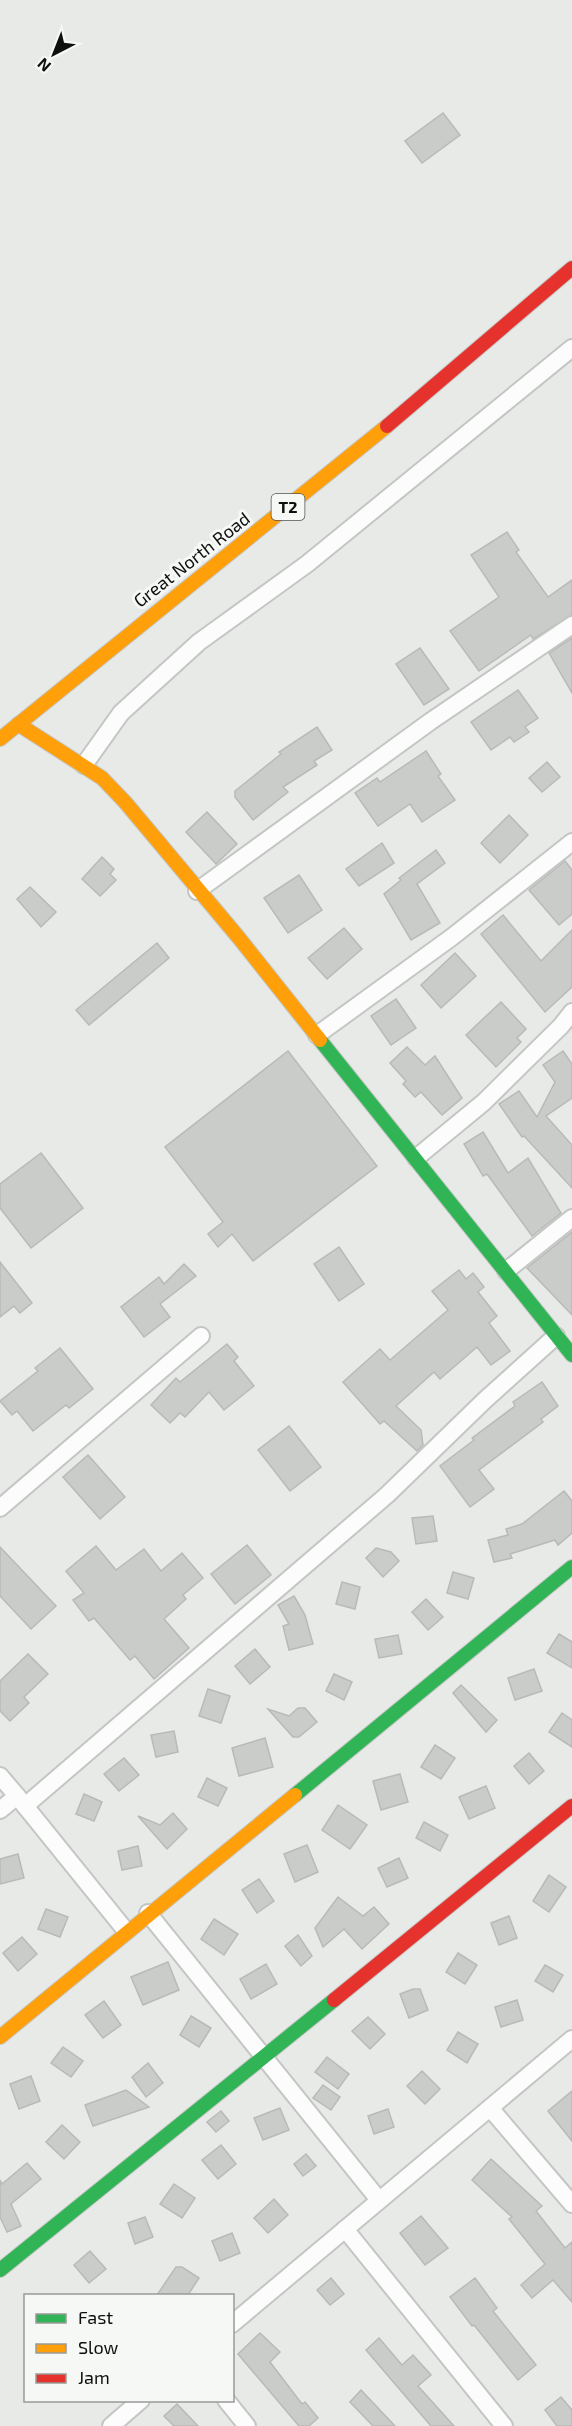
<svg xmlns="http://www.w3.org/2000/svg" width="572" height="2426" viewBox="0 0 572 2426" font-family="'Exo 2',sans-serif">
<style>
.building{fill:#caccca;stroke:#b8bab8;stroke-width:1.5}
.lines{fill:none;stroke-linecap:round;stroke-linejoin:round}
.street-casing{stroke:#c4c6c4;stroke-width:20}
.fast-casing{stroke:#c4c6c4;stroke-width:16}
.slow-casing{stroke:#c4c6c4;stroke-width:16}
.jam-casing{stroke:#c4c6c4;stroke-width:16}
.street{stroke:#fcfcfc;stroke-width:16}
.fast{stroke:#30b455;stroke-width:14}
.slow{stroke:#ff9f0a;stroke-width:14}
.jam{stroke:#e5322d;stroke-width:14}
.labels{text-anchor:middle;stroke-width:6;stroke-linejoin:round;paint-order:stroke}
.shield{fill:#f5f8f4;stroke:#535553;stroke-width:1.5}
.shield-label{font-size:16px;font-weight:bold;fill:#0e0f0e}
.street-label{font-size:18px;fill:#0e0f0e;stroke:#f5f8f4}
</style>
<rect width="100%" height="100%" fill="#e8eae8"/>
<g class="building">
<path d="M443 113 460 135 422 163 405 141Z"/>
<path d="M507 532 519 550 516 552 548 597 572 580V615L533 639 531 635 479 671 450 631 499 597 471 555Z"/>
<path d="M572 638V693L549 653Z"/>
<path d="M420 648 449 689 424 705 396 664Z"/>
<path d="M518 690 538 718 525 727 529 732 514 742 510 737 491 750 471 722Z"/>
<path d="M317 727 332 750 314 761 317 765 283 787 288 792 253 820 235 797V791L281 754 279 752Z"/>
<path d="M426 751 441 774 438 776 455 800 422 822 410 804 378 826 355 793 377 778 380 782Z"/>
<path d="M547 762 560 777 542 792 529 778Z"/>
<path d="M207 812 237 844 216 864 186 832Z"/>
<path d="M509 815 528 835 500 863 481 843Z"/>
<path d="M382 843 394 863 359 886 346 869Z"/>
<path d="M436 850 445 863 417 884 440 923 411 940 384 894 401 880 399 878Z"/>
<path d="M102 857 114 869 110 874 116 880 100 896 82 879Z"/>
<path d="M565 861 572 870V914L559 925 529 890Z"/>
<path d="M299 875 322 910 288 933 264 898Z"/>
<path d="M30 887 56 912 41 927 17 899Z"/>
<path d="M503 915 541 961 572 930V987L545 1012 481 934Z"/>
<path d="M344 928 362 949 327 979 308 958Z"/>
<path d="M157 943 169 958 89 1025 76 1010Z"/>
<path d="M455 953 476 976 441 1008 421 985Z"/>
<path d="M396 999 416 1028 391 1045 371 1016Z"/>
<path d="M501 1002 526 1029 517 1038 521 1042 496 1067 466 1035Z"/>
<path d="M407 1047 425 1065 435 1056 462 1098 442 1115 421 1092 415 1097 403 1084 406 1081 390 1063Z"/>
<path d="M288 1051 377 1166 253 1261 232 1234 218 1247 208 1234 223 1222 165 1147Z"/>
<path d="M563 1051 572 1064V1098L546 1116 572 1145V1188L524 1136 522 1137 499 1104 519 1091 537 1117 555 1082 543 1065Z"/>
<path d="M483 1132 508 1173 528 1158 561 1213 532 1236 487 1174 483 1176 464 1144Z"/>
<path d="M41 1153 83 1208 31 1248 0 1208V1184Z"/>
<path d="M572 1232V1315L527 1268Z"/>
<path d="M339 1247 364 1284 339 1301 314 1264Z"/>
<path d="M0 1262 32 1303 20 1313 14 1306 0 1317Z"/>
<path d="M184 1264 196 1276 160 1304 170 1317 144 1337 121 1307 159 1277 164 1284Z"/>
<path d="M459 1270 466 1279 473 1273 484 1287 478 1292 497 1316 489 1323 510 1351 491 1365 477 1347 440 1379 434 1372 396 1406 421 1430 423 1445 417 1451 384 1421 380 1424 343 1382 380 1349 390 1360 448 1310 432 1291Z"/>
<path d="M227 1344 238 1357 234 1361 254 1386 224 1410 209 1392 185 1417 180 1413 170 1423 151 1405 176 1378 180 1382Z"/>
<path d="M60 1348 93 1389 69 1408 66 1405 33 1431 17 1411 12 1415 0 1401 38 1371 35 1368Z"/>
<path d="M542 1382 558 1406 541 1419 543 1422 479 1470 494 1489 470 1507 440 1466 474 1440 472 1438 515 1406 513 1402Z"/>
<path d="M289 1426 321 1467 290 1491 258 1450Z"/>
<path d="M88 1455 125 1497 100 1519 63 1477Z"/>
<path d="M564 1491 572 1501V1533L558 1545 555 1540 510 1554 512 1558 494 1562 488 1540 508 1535 506 1529 522 1524Z"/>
<path d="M433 1516 437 1541 416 1544 412 1518Z"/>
<path d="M247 1545 271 1575 235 1604 211 1574Z"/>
<path d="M96 1546 116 1570 144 1549 161 1571 182 1553 203 1578 183 1595 186 1599 164 1619 189 1648 154 1679 135 1656 130 1660 94 1618 89 1621 73 1600 84 1593 66 1571Z"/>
<path d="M0 1547 56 1606 31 1629 0 1596Z"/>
<path d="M376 1548 391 1552 399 1561 383 1577 366 1558Z"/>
<path d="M453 1572 474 1578 468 1599 447 1593Z"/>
<path d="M342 1582 360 1587 355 1609 336 1604Z"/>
<path d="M294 1596 305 1615 313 1644 289 1650 283 1626 289 1624 278 1605Z"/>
<path d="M426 1599 443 1617 428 1630 412 1612Z"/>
<path d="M559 1634 572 1642V1668L547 1653Z"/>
<path d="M398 1635 402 1654 379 1658 375 1639Z"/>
<path d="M255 1649 270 1667 250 1684 235 1666Z"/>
<path d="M28 1654 48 1674 24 1697 29 1703 10 1721 0 1711V1681Z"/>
<path d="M534 1669 542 1691 515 1700 508 1678Z"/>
<path d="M334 1674 352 1682 344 1700 326 1691Z"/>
<path d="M461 1685 497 1720 486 1732 453 1693Z"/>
<path d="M208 1689 230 1696 221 1723 199 1716Z"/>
<path d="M298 1708H305L317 1722 299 1737H293L268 1709 289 1716Z"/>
<path d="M562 1713 572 1720V1747L549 1732Z"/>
<path d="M174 1731 178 1752 156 1757 151 1735Z"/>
<path d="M265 1738 273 1767 239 1776 232 1748Z"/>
<path d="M435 1745 455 1758 441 1779 421 1767Z"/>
<path d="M529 1753 544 1771 529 1784 514 1766Z"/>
<path d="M124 1758 139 1775 119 1791 104 1774Z"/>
<path d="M400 1774 408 1802 381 1810 373 1781Z"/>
<path d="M207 1778 227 1788 218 1806 198 1797Z"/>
<path d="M486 1786 495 1808 469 1819 459 1797Z"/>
<path d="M84 1794 102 1802 94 1821 76 1814Z"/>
<path d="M338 1805 367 1825 350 1849 322 1830Z"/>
<path d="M173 1813 187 1829 167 1849 138 1816 160 1825Z"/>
<path d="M424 1822 448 1835 440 1851 416 1838Z"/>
<path d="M307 1845 318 1872 295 1882 284 1854Z"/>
<path d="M138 1846 142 1866 122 1870 118 1851Z"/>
<path d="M18 1854 24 1878 0 1884V1859Z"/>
<path d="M399 1858 408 1878 387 1887 378 1868Z"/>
<path d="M549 1875 566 1887 549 1912 533 1901Z"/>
<path d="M259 1879 274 1901 257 1913 242 1890Z"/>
<path d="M338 1897 363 1916 374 1907 389 1924 362 1949 344 1929 323 1947 315 1928Z"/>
<path d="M46 1909 68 1917 60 1937 38 1929Z"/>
<path d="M509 1916 517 1938 499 1945 491 1923Z"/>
<path d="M214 1919 238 1934 224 1955 201 1939Z"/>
<path d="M298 1935 312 1956 301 1966 285 1946Z"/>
<path d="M22 1937 37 1954 18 1971 3 1953Z"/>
<path d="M458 1953 477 1965 465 1984 446 1972Z"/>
<path d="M168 1962 179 1990 143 2005 131 1977Z"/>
<path d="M266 1964 277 1984 251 1999 240 1979Z"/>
<path d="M545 1965 563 1975 553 1992 535 1981Z"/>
<path d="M413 1989H420L428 2010 409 2018 400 1994Z"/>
<path d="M517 2000 523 2020 501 2027 495 2007Z"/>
<path d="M104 2001 121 2025 103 2038 85 2015Z"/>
<path d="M191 2016 211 2028 199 2047 180 2035Z"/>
<path d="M368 2017 385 2034 370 2049 352 2031Z"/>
<path d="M458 2032 478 2044 467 2063 447 2050Z"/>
<path d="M63 2047 83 2061 71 2077 51 2063Z"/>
<path d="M327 2057 349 2074 338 2089 315 2072Z"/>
<path d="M148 2063 163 2083 146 2097 132 2077Z"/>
<path d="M422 2071 440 2089 425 2104 407 2086Z"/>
<path d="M31 2076 40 2101 19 2109 10 2084Z"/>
<path d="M323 2085 340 2097 331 2110 313 2098Z"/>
<path d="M126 2090 149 2107 93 2126 85 2105Z"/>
<path d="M572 2091V2141L548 2111Z"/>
<path d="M280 2108 289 2130 263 2140 254 2118Z"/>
<path d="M388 2109 394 2127 374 2134 368 2116Z"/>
<path d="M221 2111 229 2121 216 2132 207 2122Z"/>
<path d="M62 2125 80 2142 64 2159 46 2142Z"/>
<path d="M221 2145 236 2164 218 2179 202 2160Z"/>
<path d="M306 2154 316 2166 303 2176 294 2164Z"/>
<path d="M491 2159 542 2206 536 2211 565 2248 572 2242V2302L553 2280 532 2298 521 2285 545 2264 509 2219 512 2217 472 2180Z"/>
<path d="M27 2163 41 2179 11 2204 21 2226 7 2232 0 2217V2180L2 2184Z"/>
<path d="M174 2184 195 2198 182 2218 160 2204Z"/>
<path d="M274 2199 288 2215 268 2233 254 2218Z"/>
<path d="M421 2216 448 2248 425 2265 400 2233Z"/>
<path d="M145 2217 153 2237 135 2244 128 2223Z"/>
<path d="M232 2233 240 2253 220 2261 212 2241Z"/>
<path d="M90 2251 106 2269 89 2283 74 2265Z"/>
<path d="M176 2267H182L199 2278 188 2295H157Z"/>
<path d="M331 2278 344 2294 330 2305 317 2290Z"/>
<path d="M475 2278 497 2308 493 2311 536 2365 518 2380 474 2325 472 2326 450 2297Z"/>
<path d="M260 2333 280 2352 270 2362 302 2404 305 2402 318 2418 309 2426H299L238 2354Z"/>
<path d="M379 2338 402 2365 413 2355 431 2375 418 2386 454 2426H431L366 2350Z"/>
<path d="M361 2390 395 2426H373L350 2402Z"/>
<path d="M561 2397 572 2410V2426H557L545 2410Z"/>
<path d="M177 2404 198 2426H174L164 2416Z"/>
</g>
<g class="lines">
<g class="street-casing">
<g id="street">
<path d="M84 765 121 713 199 642 307 564 572 348"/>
<path d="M197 891 431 721 572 625"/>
<path d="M317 1035 452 937 572 842"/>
<path d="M416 1158 484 1102 561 1026 572 1012"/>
<path d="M506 1271 572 1218"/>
<path d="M0 1508 201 1336"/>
<path d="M0 1776 17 1796"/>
<path d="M25 1806 387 1495 485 1400 556 1336"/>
<path d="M0 1810 17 1796 126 1931"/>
<path d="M148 1913 379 2200"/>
<path d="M490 2108 572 2204"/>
<path d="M345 2229 504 2426"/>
<path d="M232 2324 572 2039"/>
<path d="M226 2400 247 2426"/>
<path d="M111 2426 141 2400"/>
</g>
</g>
<g class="fast-casing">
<g id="fast">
<path d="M320 1040 572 1355"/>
<path d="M295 1795 572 1567"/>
<path d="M0 2270 334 2000"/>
</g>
</g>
<g class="slow-casing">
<g id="slow">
<path d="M18 724 102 778 125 802 239 938 320 1040"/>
<path d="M0 739 387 426"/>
<path d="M0 2037 295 1795"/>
</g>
</g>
<g class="jam-casing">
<g id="jam">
<path d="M387 426 572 268"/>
<path d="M334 2000 572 1806"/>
</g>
</g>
<use href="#street" class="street"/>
<use href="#fast" class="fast"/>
<use href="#slow" class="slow"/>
<use href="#jam" class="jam"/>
</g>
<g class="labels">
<rect class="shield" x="271.5" y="494" width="33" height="26" rx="4.5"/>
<g class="shield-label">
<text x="288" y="513">T2</text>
</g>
<g class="street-label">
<text transform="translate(192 560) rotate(-38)" y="6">Great North Road</text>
</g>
</g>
<rect x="24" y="2294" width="210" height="108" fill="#f5f8f4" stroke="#999b98" stroke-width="1.5"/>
<rect x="36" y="2314" width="30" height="9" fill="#30b455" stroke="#999b98" stroke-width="1.5"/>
<text x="78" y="2324" font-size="18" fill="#0e0f0e">Fast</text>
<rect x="36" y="2344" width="30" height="9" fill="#ff9f0a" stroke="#999b98" stroke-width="1.5"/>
<text x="78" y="2354" font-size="18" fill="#0e0f0e">Slow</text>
<rect x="36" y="2374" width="30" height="9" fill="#e5322d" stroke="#999b98" stroke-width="1.5"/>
<text x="78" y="2384" font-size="18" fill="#0e0f0e">Jam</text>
<g transform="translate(54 54) rotate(222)" stroke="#f5f8f4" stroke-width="4.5" paint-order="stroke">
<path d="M0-4.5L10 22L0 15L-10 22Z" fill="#0e0f0e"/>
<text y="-9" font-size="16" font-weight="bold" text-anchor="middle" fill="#0e0f0e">N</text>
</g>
</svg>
